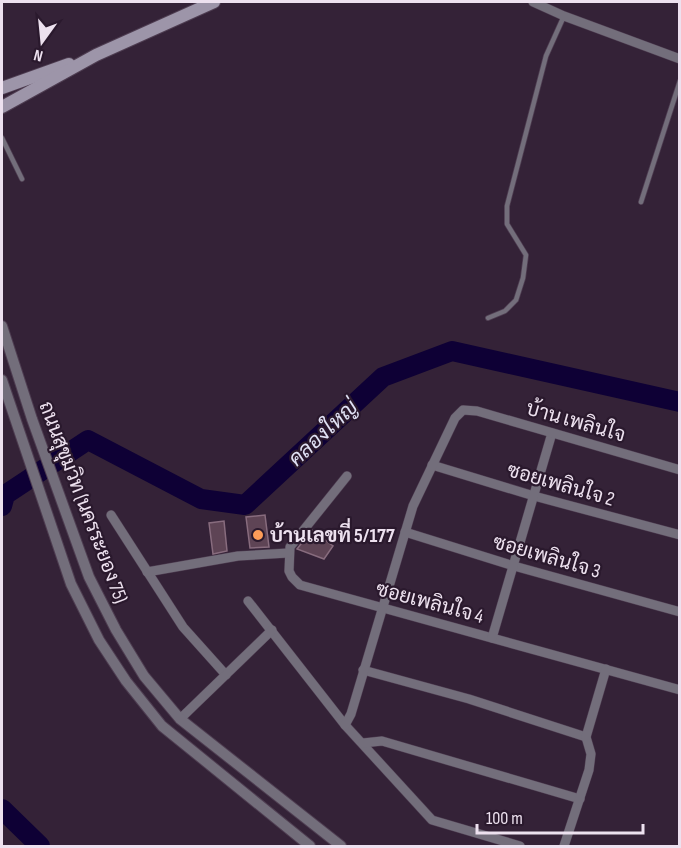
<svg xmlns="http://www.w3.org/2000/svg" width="681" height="848" viewBox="0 0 681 848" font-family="'Sofia Sans Condensed',Sarabun,sans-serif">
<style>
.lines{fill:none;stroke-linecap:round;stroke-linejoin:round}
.canal{stroke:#0e0035;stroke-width:12}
.river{stroke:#0e0035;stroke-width:20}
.building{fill:#5e4455;stroke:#886c7e;stroke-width:1.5}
.service-casing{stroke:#4e3d51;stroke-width:6}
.minor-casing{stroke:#4e3d51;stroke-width:10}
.tertiary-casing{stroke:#4e3d51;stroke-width:12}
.secondary-casing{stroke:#4e3d51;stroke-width:14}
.service{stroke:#736e7b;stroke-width:4.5}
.minor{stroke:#736e7b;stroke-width:9}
.tertiary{stroke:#736e7b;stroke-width:10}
.secondary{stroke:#9d95a9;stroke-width:12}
.poi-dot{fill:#fe9c58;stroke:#2a192d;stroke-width:2}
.labels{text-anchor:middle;stroke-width:4.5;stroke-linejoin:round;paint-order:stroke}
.street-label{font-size:20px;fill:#ede1ef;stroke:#2a192d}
.poi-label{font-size:20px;font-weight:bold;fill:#ede1ef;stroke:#2a192d;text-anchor:start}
.water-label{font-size:21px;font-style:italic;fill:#e1e2f5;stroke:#2a192d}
</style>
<rect width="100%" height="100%" fill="#342237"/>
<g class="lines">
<path class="canal" d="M2 491 5 495"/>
<g class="river">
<path d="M2 506 5 495 88 440 201 499 245 505 383 377 452 351 680 402"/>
<path d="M2 809 40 846"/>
</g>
</g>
<g class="building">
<path d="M265 515 269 547 250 548 246 517Z"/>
<path d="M224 521 227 551 213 554 209 523Z"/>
<path d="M312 530 333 546 324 559 297 549Z"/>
</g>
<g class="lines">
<g class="service-casing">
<g id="service">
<path d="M2 138 22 179"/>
<path d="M641 202 680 81"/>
<path d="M488 318 505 311 516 300 523 278 526 255 507 224V206L546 56 564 16"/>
</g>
</g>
<g class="minor-casing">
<g id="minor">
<path d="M533 2 564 16 680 59"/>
<path d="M432 465 534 496 680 535"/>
<path d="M347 476 290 547 289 571 292 577 300 585 680 690"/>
<path d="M111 515 183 627 226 675"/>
<path d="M405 532 514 566 680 612"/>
<path d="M147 572 238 556 288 553"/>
<path d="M248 601 345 725 432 820 520 846"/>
<path d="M492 638 552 433"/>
<path d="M363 670 469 699 586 737"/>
<path d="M180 719 272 630"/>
<path d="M345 725 351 714 413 506 455 418 463 410 477 411 680 470"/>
<path d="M363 743 382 741 580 799"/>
<path d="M564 846 589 770 591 754 586 737 606 669"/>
</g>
</g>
<g class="tertiary-casing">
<g id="tertiary">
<path d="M2 326 32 419 89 577 116 630 144 676 180 719 341 846"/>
<path d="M2 380 71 584 99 640 126 681 162 726 310 846"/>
</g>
</g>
<g class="secondary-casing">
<g id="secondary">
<path d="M2 88 69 64"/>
<path d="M2 107 96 55 214 2"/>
</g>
</g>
<use href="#service" class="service"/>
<use href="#minor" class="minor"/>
<use href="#tertiary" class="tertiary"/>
<use href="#secondary" class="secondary"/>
</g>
<circle class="poi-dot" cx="258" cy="535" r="6"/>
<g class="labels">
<g class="street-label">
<text transform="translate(576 421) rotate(16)" y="7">บ้าน เพลินใจ</text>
<text transform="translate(561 484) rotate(16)" y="7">ซอยเพลินใจ 2</text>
<text transform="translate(84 502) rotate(69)" y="7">ถนนสุขุมวิท (นครระยอง 75)</text>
<text transform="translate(547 556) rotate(16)" y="7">ซอยเพลินใจ 3</text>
<text transform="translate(430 602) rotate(15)" y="7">ซอยเพลินใจ 4</text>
</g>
<g class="poi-label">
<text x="270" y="542">บ้านเลขที่ 5/177</text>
</g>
<g class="water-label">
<text transform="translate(323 433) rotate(-43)" y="7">คลองใหญ่</text>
</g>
</g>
<rect width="681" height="848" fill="none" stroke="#ede1ef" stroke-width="6"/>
<g transform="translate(42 42) rotate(195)" stroke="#2a192d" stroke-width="4.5" paint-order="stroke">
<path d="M0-4.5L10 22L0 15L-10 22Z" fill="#ede1ef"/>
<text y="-9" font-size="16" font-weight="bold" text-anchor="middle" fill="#ede1ef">N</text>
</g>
<path d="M477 824v9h166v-9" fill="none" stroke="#ede1ef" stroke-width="3"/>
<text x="486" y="824" font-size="18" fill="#ede1ef" stroke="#2a192d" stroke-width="4.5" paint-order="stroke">100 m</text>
</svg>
